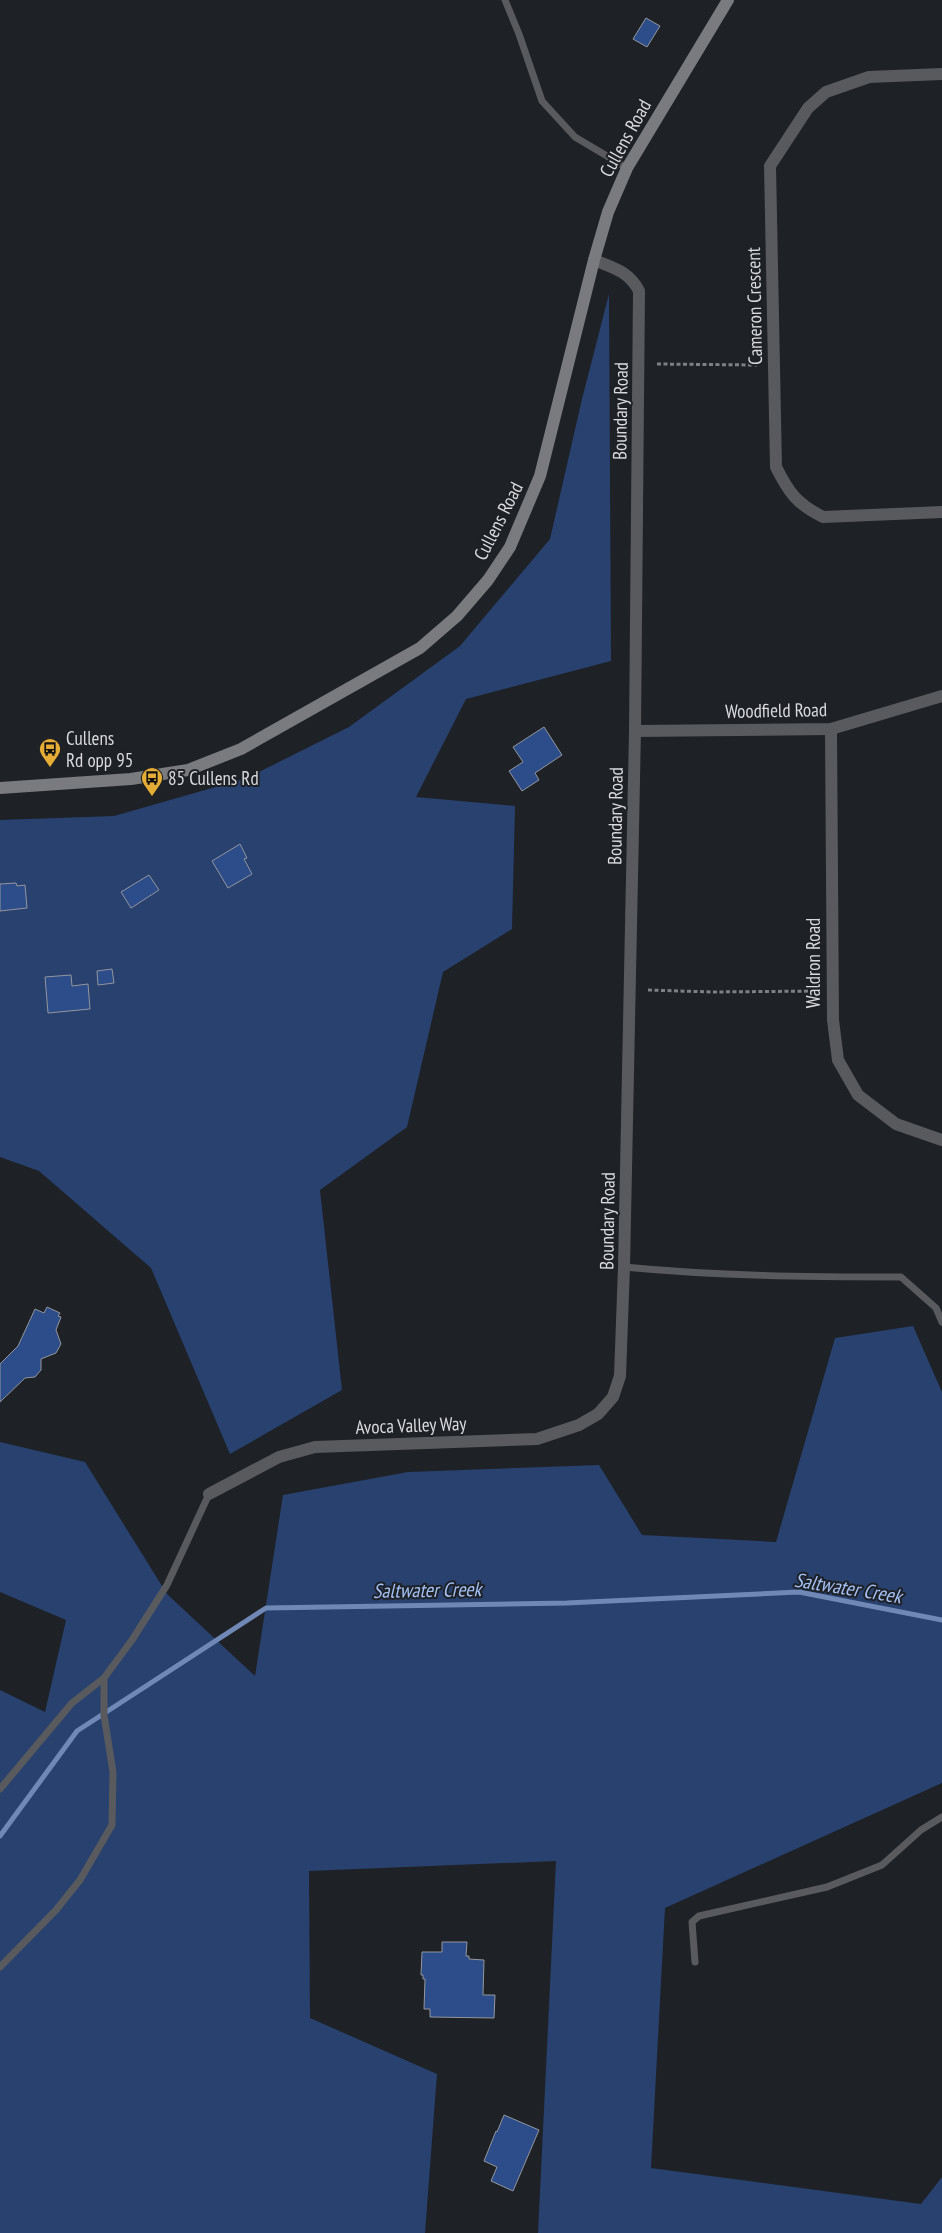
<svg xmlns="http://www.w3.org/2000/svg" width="942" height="2233" viewBox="0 0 942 2233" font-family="'PT Sans Narrow',sans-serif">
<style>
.green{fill:#28416f}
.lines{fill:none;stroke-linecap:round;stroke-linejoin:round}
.stream{stroke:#7088b5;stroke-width:5}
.building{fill:#2d4d8a;stroke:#93969c}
.path{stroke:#7e8184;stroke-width:3;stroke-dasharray:4 2.5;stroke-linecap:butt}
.service{stroke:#595a5d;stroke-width:7}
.minor{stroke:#595a5d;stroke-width:12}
.secondary{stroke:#797b7f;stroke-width:12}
.labels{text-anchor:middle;stroke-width:4;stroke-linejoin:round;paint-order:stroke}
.street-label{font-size:19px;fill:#d8dadd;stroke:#1e2125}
.poi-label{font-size:19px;fill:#d8dadd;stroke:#1e2125;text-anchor:start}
.water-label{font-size:20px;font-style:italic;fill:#a2c0f6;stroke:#1e2125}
</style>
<rect width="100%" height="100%" fill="#1e2125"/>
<g class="green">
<path d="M609 294 611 661 466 699 416 797 515 806 512 929 443 972 407 1127 320 1190 342 1390 230 1454 151 1268 39 1171 0 1157V820L114 816 247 778 349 727 460 646 550 539 582 399Z"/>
<path d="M913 1326 942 1392V1783L665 1908 651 2168 921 2204 942 2177V2233H538L556 1861 309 1871 310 2018 437 2074 425 2233H0V1690L45 1712 66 1620 0 1592V1442L85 1462 167 1594 255 1676 283 1495 408 1472 599 1465 642 1535 776 1542 835 1338Z"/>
</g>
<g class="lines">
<path class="stream" d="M0 1836 77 1731 266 1608 567 1603 799 1592 942 1620"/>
</g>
<g class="building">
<path d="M646 18 660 26 647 47 633 39Z"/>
<path d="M544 727 562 755 535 773 539 780 522 791 509 771 523 762 513 747Z"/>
<path d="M240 844 247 858 244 859 252 874 228 888 212 861Z"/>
<path d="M149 875 159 890 131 908 121 892Z"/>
<path d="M16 883 17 886 25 885 27 908 0 911V884Z"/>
<path d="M112 969 114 983 98 985 97 971Z"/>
<path d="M71 975 72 986 88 984 90 1009 48 1013 45 977Z"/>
<path d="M47 1307 60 1313 58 1316 61 1317 56 1330 61 1344 56 1353 41 1359V1370L35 1377 25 1378 0 1402V1364L18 1346 35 1309 44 1313Z"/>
<path d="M442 1942H467L466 1956H469V1959L484 1960 483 1995H495L494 2018 430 2017V2009H424L425 1979H423V1975H421L422 1952H442Z"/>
<path d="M504 2115 539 2130 513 2191 491 2181 497 2167 484 2161 496 2131 497 2132Z"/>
</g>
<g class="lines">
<g class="path">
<path d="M657 364 757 365"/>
<path d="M648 990 712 992 821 991"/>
</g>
<g class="service">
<path d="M505 0 519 34 542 101 575 137 627 168"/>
<path d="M624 1267C717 1276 808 1277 901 1277L936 1308 942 1322"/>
<path d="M0 1789 72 1703 104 1678 132 1640 167 1585 209 1494"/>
<path d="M695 1962 692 1922 699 1916 827 1887 882 1865 921 1830 942 1817"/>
<path d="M0 1967 56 1910 80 1880 112 1825 113 1772 104 1715V1678"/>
</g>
<g class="minor">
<path d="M942 74 869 77 826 92 808 108 770 166 776 467C789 493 797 504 823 517L942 512"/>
<path d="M831 729 833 1020 838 1060 858 1095 896 1124 942 1140"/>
<path d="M635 731 831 729 942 696"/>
<path d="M209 1494 279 1457 315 1447 537 1439 579 1425 598 1414 613 1397 620 1376 624 1267 635 731 639 291C629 271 613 268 594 260"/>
</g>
<path class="secondary" d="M0 788 131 779 188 770 241 749 420 648 457 616 488 580 510 547 540 476 594 260 608 212 627 168 728 0"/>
</g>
<defs>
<g id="bus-pin" transform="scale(1.125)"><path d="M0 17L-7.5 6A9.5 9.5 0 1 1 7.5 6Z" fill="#e5ad35" stroke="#1e2125"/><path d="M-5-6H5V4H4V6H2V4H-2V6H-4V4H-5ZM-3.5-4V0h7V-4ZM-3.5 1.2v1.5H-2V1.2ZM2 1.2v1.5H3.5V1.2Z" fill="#111"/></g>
</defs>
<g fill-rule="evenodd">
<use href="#bus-pin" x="50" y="749"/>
<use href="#bus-pin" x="152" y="778"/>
</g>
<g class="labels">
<g class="street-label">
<text transform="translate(625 138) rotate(-61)" y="7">Cullens Road</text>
<text transform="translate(754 306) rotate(-91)" y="7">Cameron Crescent</text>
<text transform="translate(620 411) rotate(-89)" y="7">Boundary Road</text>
<text transform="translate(498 521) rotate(-63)" y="7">Cullens Road</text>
<text transform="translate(776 710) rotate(-1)" y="7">Woodfield Road</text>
<text transform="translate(615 816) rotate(-89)" y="7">Boundary Road</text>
<text transform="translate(813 963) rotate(-90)" y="7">Waldron Road</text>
<text transform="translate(607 1221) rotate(-89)" y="7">Boundary Road</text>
<text transform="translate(411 1425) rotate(-2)" y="7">Avoca Valley Way</text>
</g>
<g class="poi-label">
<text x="66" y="745">Cullens<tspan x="66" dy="22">Rd opp 95</tspan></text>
<text x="168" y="785">85 Cullens Rd</text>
</g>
<g class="water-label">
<text transform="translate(848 1588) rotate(9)" y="7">Saltwater Creek</text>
<text transform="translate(427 1590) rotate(-1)" y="7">Saltwater Creek</text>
</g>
</g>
</svg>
